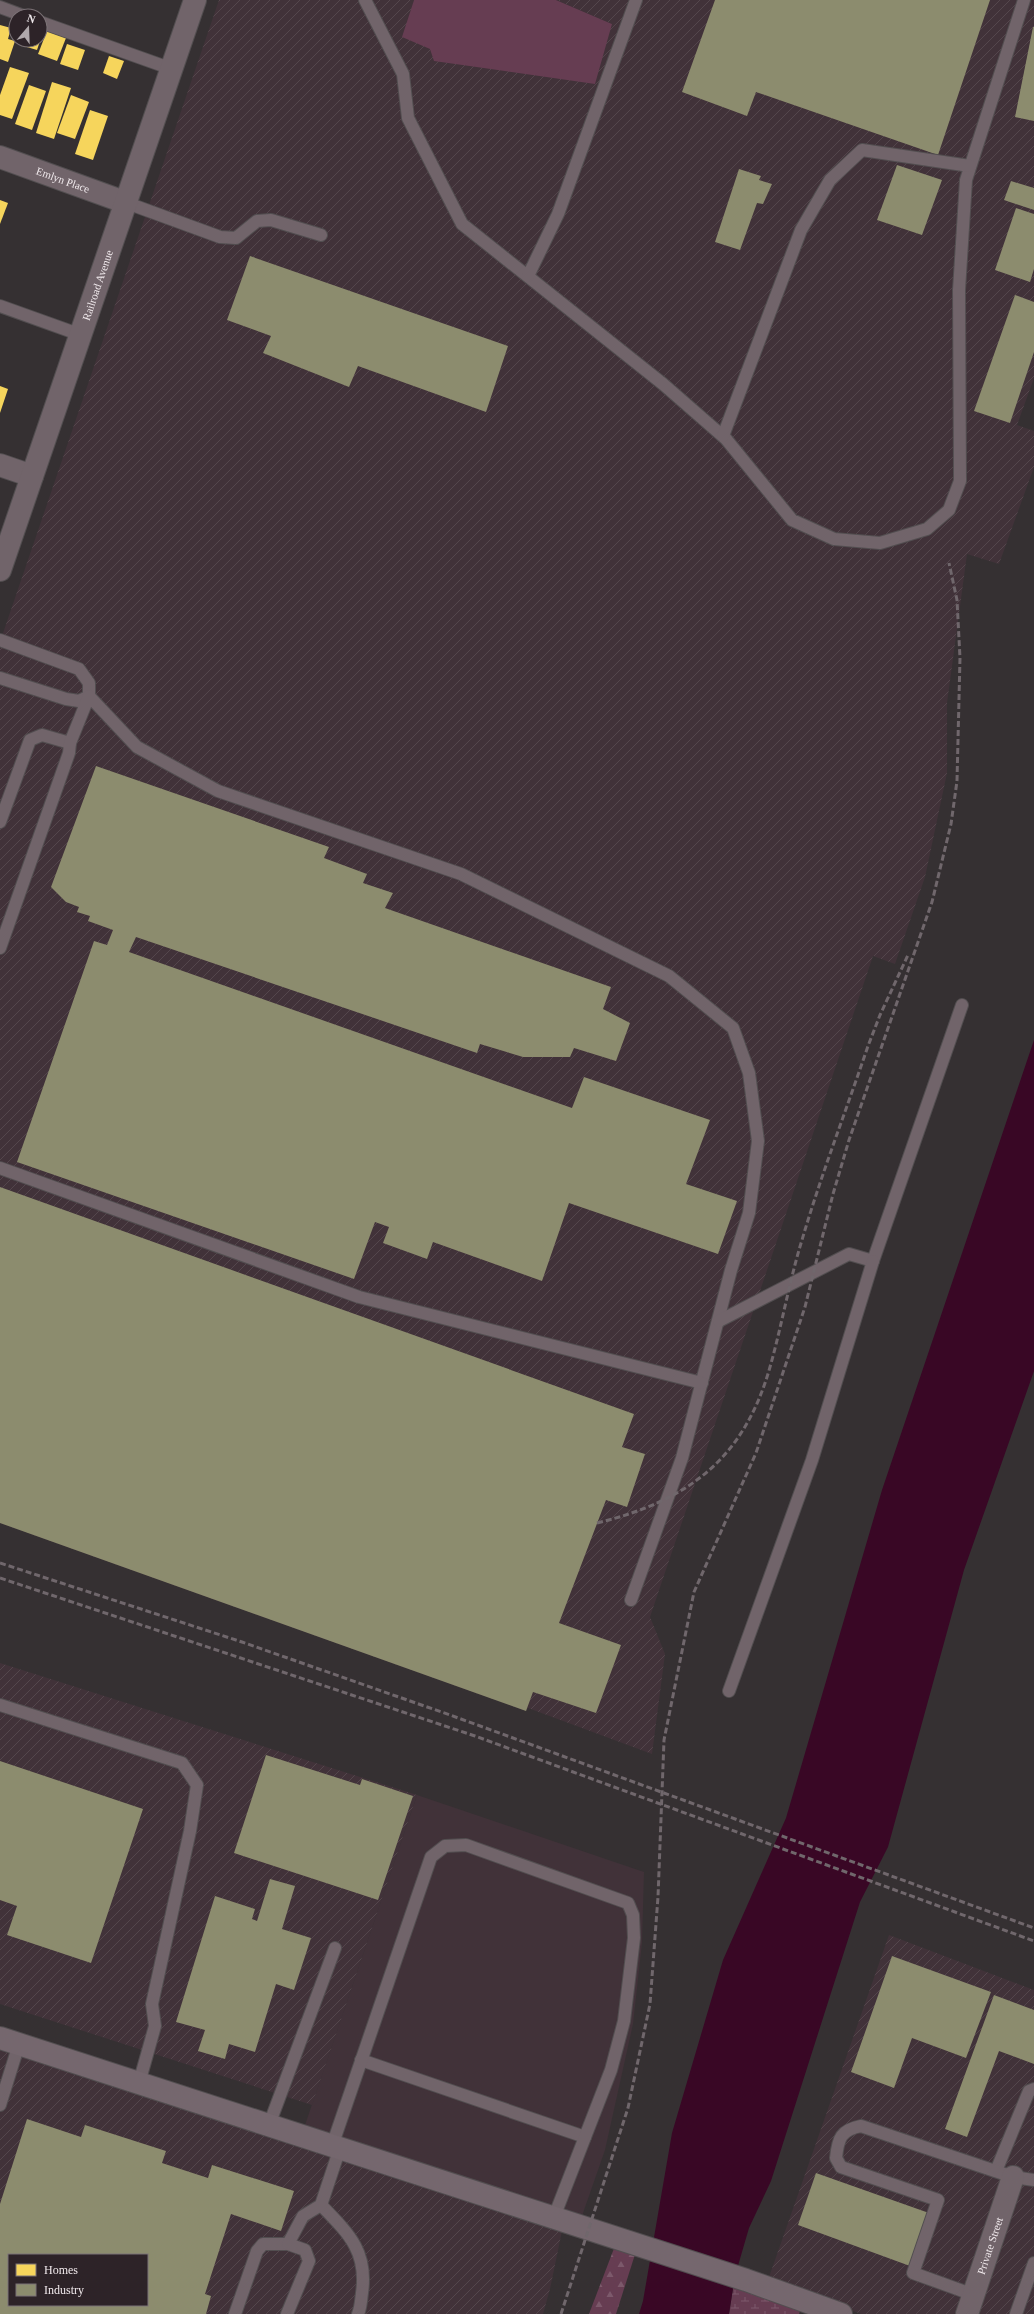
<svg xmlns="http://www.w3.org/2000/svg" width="1034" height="2314" viewBox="0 0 1034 2314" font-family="'Times New Roman',serif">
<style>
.built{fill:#413239}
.industrial{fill:url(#industrial-furrows);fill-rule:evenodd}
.green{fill:#663d52}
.forest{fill:url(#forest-firs)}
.wetland{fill:url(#wetland-marsh)}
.water{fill:#390725}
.homes{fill:#f6d55c}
.industry{fill:#8c8c6e;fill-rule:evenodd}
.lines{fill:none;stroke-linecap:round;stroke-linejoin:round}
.service-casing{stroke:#524e50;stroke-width:14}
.minor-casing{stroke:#524e50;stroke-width:24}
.tertiary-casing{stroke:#524e50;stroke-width:24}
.secondary-casing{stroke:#524e50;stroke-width:24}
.service{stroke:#71646a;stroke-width:12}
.minor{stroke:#71646a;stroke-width:22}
.tertiary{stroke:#71646a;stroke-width:22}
.secondary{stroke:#75676e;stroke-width:22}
.rail{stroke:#70676c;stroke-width:3;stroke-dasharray:6 3;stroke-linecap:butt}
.labels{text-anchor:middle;stroke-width:4;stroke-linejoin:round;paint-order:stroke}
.street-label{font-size:11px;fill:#f0e9ec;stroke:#2d2328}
</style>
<defs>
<pattern id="industrial-furrows" width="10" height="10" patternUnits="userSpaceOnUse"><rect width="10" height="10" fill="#413239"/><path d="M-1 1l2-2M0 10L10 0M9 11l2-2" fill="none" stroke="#54464c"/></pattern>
<pattern id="forest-firs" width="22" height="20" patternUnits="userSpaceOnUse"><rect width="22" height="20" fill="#663d52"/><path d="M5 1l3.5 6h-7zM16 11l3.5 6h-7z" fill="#7c596b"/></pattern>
<pattern id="wetland-marsh" width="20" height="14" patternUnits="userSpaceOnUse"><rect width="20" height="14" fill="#663d52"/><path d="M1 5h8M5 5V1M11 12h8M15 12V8" fill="none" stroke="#7c596b"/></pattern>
</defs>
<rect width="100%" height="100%" fill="#353032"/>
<path class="built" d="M417 1795 644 1872 642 1943 633 2024 605 2150 582 2216 304 2128Z"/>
<g class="industrial">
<path d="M219 0H414L403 37 612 24 556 0H1034V378L1017 425 1034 431V467L999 564 967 554 947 703V773L925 877 895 964 873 956 650 1617 665 1654 652 1754 528 1708 526 1711 0 1523V642Z"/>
<path d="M0 1663 417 1795 312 2105 0 2004Z"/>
<path d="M889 1935 1034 1990V2314H861L768 2280Z"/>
<path d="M0 2038 564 2221 550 2289 543 2314H0ZM9 2255H147V2305H9Z"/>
</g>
<path class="green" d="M414 0H556L612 24 595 84 434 61 430 49 402 37Z"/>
<path class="forest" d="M618 2238 638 2245 616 2314H589Z"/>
<path class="wetland" d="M735 2276 803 2303 799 2314H729Z"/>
<path class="water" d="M1034 1040V1371L964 1570 888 1847 860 1902 771 2181 749 2228 735 2276 729 2314H639L643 2301 672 2133 723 1960 786 1818 882 1490Z"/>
<g class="homes">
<path d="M0 25 11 28 8 39 15 41 8 62 0 59Z"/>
<path d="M40 31 43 32 37 50 20 45 21 40H40Z"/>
<path d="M47 31 66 38 57 61 38 54Z"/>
<path d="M67 44 85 50 78 70 60 64Z"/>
<path d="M109 56 124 61 117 79 103 73Z"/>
<path d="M10 67 29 73 12 119 0 115V95Z"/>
<path d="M52 82 71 88 54 139 36 133Z"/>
<path d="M29 85 46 91 32 130 15 124Z"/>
<path d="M71 95 89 102 75 139 57 133Z"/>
<path d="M90 110 108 116 93 160 75 154Z"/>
<path d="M0 200 8 203 0 224Z"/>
<path d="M0 386 8 389 0 413Z"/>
</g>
<g class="industry">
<path d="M715 0H990L938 155 756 92 747 116 682 92Z"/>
<path d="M1033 27H1034V121L1015 117Z"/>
<path d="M897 165 942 180 922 235 877 220Z"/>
<path d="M739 169 761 176 759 180 772 184 763 204 757 203 740 250 715 242Z"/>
<path d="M1011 181 1034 188V210L1004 200Z"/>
<path d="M1016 208 1034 214V269L1030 282 995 270Z"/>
<path d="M250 256 508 346 486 412 358 366 349 387 263 353 271 336 227 320Z"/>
<path d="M1015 295 1034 302V352L1010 423 974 411Z"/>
<path d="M96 766 329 847 324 858 367 874 363 883 393 893 385 908 611 987 603 1009 630 1023 616 1061 574 1048 570 1057H523L480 1044 477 1053 136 937 129 952 572 1108 584 1077 710 1120 686 1184 737 1201 718 1254 569 1203 542 1281 433 1242 427 1259 383 1243 389 1227 375 1222 354 1279 17 1162 94 941 107 945 113 930 88 921 90 916 77 912 79 907 66 902 51 887Z"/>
<path d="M0 1187 634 1414 622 1447 645 1454 627 1507 606 1500 559 1623 621 1645 596 1713 533 1692 526 1711 0 1523Z"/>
<path d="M266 1755 360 1785 362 1779 413 1796 378 1900 234 1853Z"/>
<path d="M0 1761 143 1809 91 1963 7 1935 17 1906 0 1900Z"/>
<path d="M270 1879 295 1886 282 1929 311 1938 294 1990 276 1984 255 2052 229 2044 225 2059 198 2051 205 2030 176 2022 215 1896 255 1909 252 1919 257 1921Z"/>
<path d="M892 1956 991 1992 966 2058 912 2038 894 2088 851 2072Z"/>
<path d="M994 1995 1034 2010V2064L999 2051 967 2137 945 2129Z"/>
<path d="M27 2119 81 2137 85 2125 166 2151 162 2163 208 2178 212 2165 294 2191 281 2231 231 2214 205 2294 211 2296 206 2314H0V2204ZM9 2255H147V2305H9Z"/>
<path d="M816 2173 929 2213 910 2266 798 2225Z"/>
</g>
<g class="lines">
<g class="service-casing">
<g id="service">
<path d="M365 0 403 74 408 118 462 224 663 384 726 439 792 520 834 539 880 543 927 529 949 510 960 481 959 290 966 180 1024 0"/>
<path d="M0 7 24 16"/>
<path d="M40 22 172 69"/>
<path d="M127 203 220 237 236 238 257 221 271 220 321 235"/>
<path d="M528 276 558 214 636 0"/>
<path d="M0 306 81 335"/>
<path d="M723 436 801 230 830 180 862 150 970 166"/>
<path d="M0 640 79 669 89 683V696L79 701 66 699 0 678"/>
<path d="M0 822 30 740 42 735 70 743"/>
<path d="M0 948 69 753 70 743 89 696 137 747 218 791 461 874 669 976 733 1028 749 1073 758 1141 749 1213 731 1270 682 1458 631 1600"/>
<path d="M0 1168 359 1297 702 1383"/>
<path d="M719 1321 849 1254 873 1261 962 1005"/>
<path d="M729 1691 812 1460 873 1261"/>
<path d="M0 1705 182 1763 197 1785 190 1831 152 2004 155 2026 139 2083"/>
<path d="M361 2060 585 2137"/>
<path d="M0 2105 19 2044"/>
<path d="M269 2125 335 1948"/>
<path d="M332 2146 431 1857 445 1846 466 1845 628 1903 633 1915 634 1938 624 2021 611 2070 554 2217"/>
<path d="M996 2171 1029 2091 1034 2089"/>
<path d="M321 2205C348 2233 368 2251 362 2293 361 2300 361 2307 358 2314"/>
<path d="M974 2295 913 2273 938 2200 841 2167 836 2158C838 2138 841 2130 861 2126L1013 2177 1034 2180"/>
<path d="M235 2314 257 2251 263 2244H288"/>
<path d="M287 2314 309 2261 305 2250 288 2244 303 2216 321 2205 340 2148"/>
<path d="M1016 2314 1034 2263"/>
</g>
</g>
<g class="minor-casing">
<g id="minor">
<path id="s1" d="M0 157 127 203"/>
<path d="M0 465 32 476"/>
<path id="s2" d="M967 2314 1013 2177"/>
</g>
</g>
<g class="tertiary-casing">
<g id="tertiary">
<path id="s3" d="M0 570 195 0"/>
</g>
</g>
<g class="secondary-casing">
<path id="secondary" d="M0 2038 746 2280 841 2314"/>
</g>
<use href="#service" class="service"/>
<use href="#minor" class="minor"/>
<use href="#tertiary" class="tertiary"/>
<use href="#secondary" class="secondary"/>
<g class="rail">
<path d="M597 1523C688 1501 744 1459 770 1367 782 1325 789 1282 802 1240 821 1175 846 1111 868 1046L880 1015 908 955"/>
<path d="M0 1563 242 1642 450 1715 1034 1928"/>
<path d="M0 1578 475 1736 1034 1941"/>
<path d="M561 2314 628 2108 650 2004 658 1897 664 1740 694 1592 756 1453 805 1307 833 1194 849 1140 932 902 951 824 957 781 960 658 957 600 949 563"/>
</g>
</g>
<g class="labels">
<g class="street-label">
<text dy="4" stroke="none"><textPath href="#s1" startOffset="67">Emlyn Place</textPath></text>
<text dy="4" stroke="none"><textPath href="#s3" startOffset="301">Railroad Avenue</textPath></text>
<text dy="4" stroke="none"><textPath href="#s2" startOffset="72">Private Street</textPath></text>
</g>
</g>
<rect x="8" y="2254" width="140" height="52" fill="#2d2328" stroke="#7b7276"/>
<rect x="16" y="2264" width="20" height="12" fill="#f6d55c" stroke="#7b7276"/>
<text x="44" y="2274" font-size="12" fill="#f0e9ec">Homes</text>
<rect x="16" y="2284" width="20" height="12" fill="#8c8c6e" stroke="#7b7276"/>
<text x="44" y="2294" font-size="12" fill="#f0e9ec">Industry</text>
<g transform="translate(28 28) rotate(19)"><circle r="19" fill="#2d2328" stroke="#7b7276"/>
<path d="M0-3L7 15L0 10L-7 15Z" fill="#afa8ab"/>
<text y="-6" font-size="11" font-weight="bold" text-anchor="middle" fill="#f0e9ec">N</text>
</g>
</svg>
